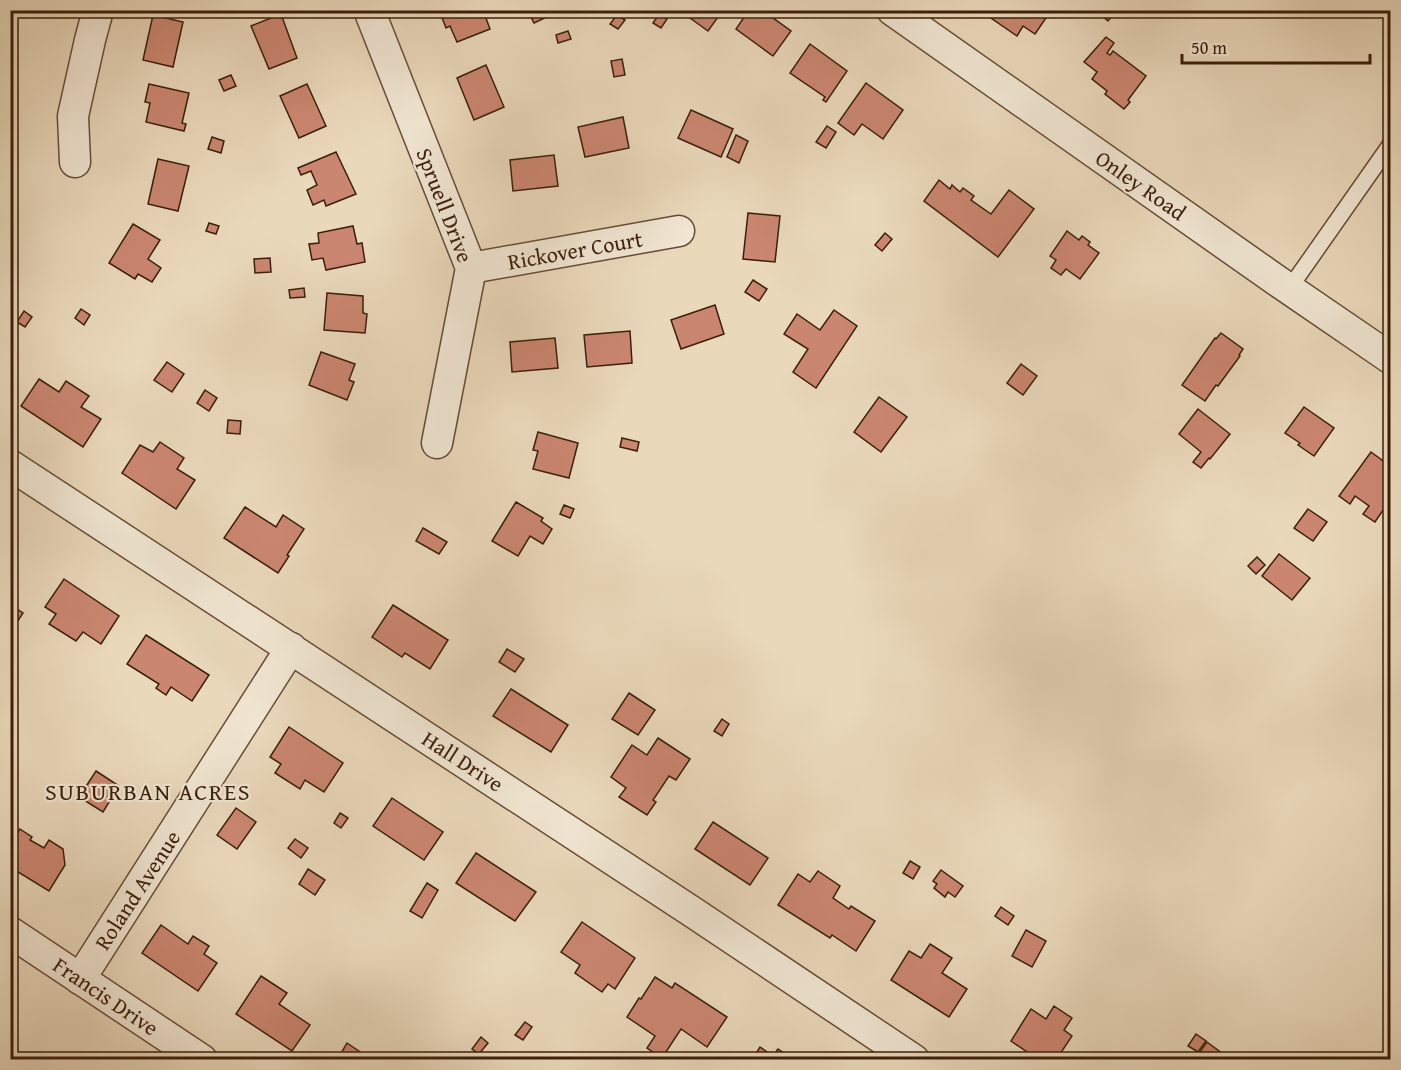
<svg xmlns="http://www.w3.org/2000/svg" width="1401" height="1070" viewBox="0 0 1401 1070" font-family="'Gentium Book Plus',serif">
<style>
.building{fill:#cb8671;stroke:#3a1f09;stroke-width:1.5}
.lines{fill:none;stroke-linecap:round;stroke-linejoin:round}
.service-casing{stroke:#664d36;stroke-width:18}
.minor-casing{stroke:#664d36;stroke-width:33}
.service{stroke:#f1e6d3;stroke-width:15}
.minor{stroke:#f1e6d3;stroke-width:30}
.labels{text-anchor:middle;stroke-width:4.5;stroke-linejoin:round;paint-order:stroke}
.street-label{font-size:22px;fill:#3a1f09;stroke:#f1e6d3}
.neighbourhood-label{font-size:24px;letter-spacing:1.5px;fill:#3a1f09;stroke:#f1e6d3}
</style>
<rect width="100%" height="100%" fill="#ead8bb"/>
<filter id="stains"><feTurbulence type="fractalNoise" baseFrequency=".00333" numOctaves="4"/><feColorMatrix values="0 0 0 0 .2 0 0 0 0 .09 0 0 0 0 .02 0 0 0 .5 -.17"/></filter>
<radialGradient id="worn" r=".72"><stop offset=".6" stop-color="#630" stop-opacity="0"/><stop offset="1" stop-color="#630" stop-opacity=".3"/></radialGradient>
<g class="building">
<path d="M439 10H483L490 29 457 42 450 26 446 28Z"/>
<path d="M534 10H543L547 17 534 23 529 13Z"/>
<path d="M679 10H723L708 31Z"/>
<path d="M749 10H762L791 31 773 56 736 29Z"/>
<path d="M983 10H1042L1048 15 1035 34 1023 26 1017 36 988 16 989 14Z"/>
<path d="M1095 10H1112L1111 12 1114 14 1108 21Z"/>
<path d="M281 14 297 58 269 69 251 26Z"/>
<path d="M659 14 667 19 661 28 653 23Z"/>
<path d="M153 15 183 22 173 67 143 60Z"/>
<path d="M617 15 625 20 618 29 610 24Z"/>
<path d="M568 31 571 39 558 43 556 35Z"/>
<path d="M1106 37 1114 43 1107 53 1110 55 1113 51 1146 76 1128 100 1130 102 1124 109 1105 94 1107 91 1092 79 1097 72 1084 62Z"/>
<path d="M810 44 847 71 826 102 823 100 825 97 790 73Z"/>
<path d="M622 59 625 75 614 77 611 61Z"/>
<path d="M486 65 504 107 474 120 457 78Z"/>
<path d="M231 75 236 86 224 91 219 80Z"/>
<path d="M866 83 903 110 883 139 862 124 854 135 838 123Z"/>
<path d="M149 84 189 93 182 123 186 124 184 131 146 122 150 103 145 102Z"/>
<path d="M307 84 326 126 299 138 280 96Z"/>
<path d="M691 110 733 129 721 157 678 138Z"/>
<path d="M623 117 629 148 585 157 578 127Z"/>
<path d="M827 126 836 132 826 148 816 142Z"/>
<path d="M736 135 748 141 739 163 727 157Z"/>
<path d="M212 137 224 141 221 153 208 149Z"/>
<path d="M336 152 356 194 326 206 324 200 313 205 307 190 317 185 311 171 301 175 298 168Z"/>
<path d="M554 155 558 186 513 191 510 160Z"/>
<path d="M158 159 189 166 178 211 148 204Z"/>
<path d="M939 180 950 189 952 185 960 192 963 188 974 196 971 200 991 214 1009 190 1034 209 998 257 924 201Z"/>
<path d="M748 213 780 216 775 262 743 259Z"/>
<path d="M209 223 219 226 216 234 206 231Z"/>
<path d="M133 224 160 240 148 259 161 268 152 282 138 274 135 279 109 263Z"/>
<path d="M353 226 357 244 362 243 365 262 326 270 323 258 312 260 309 244 319 243 318 233Z"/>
<path d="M1067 231 1079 240 1082 236 1090 242 1088 245 1099 253 1080 279 1066 269 1061 275 1051 268 1056 260 1050 256Z"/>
<path d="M885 233 892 239 882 251 875 245Z"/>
<path d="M270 258 271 272 255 273 254 259Z"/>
<path d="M753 280 767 289 759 301 745 292Z"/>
<path d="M304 288 305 297 290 298 289 290Z"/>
<path d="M327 293 363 296V313L367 314 365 333 324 330Z"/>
<path d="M715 305 724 334 681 349 671 320Z"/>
<path d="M81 309 90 315 84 325 75 318Z"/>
<path d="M834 310 857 326 816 388 793 372 808 349 784 334 797 314 820 330Z"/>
<path d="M24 311 32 317 25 327 17 322Z"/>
<path d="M630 331 632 363 587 367 584 335Z"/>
<path d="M1221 333 1243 349 1239 355 1240 356 1218 386 1216 385 1205 401 1182 385 1215 338 1216 339Z"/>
<path d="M555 338 558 368 512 372 510 342Z"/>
<path d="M321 352 355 364 349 380 354 382 347 400 309 385Z"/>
<path d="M167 362 184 374 172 392 154 380Z"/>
<path d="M1021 364 1037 376 1023 395 1007 383Z"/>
<path d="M39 379 59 392 66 381 89 396 81 407 101 419 83 447 21 406Z"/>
<path d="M205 390 217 398 209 411 197 403Z"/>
<path d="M879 397 907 417 881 452 854 432Z"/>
<path d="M1304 407 1334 428 1314 456 1298 445 1300 443 1285 433Z"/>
<path d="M1198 409 1230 434 1210 459 1209 458 1201 468 1193 462 1201 452 1179 434Z"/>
<path d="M228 420 241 421 240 434 227 433Z"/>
<path d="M538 432 578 443 569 478 533 469 538 451 533 450Z"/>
<path d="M622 438 639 442 637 451 620 447Z"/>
<path d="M160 442 184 458 177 469 195 480 176 509 122 473 140 445 153 452Z"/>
<path d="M1371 452 1390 466V500L1375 522 1363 514 1369 506 1355 496 1350 504 1339 496Z"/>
<path d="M516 502 543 518 541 521 552 529 543 544 530 536 518 556 492 541Z"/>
<path d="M564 505 574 509 570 518 560 514Z"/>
<path d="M245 507 276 527 283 515 304 529 287 555 289 556 278 573 224 538Z"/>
<path d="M1308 509 1327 522 1313 541 1294 528Z"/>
<path d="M423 528 447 542 439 554 416 541Z"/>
<path d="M1279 554 1310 578 1292 600 1262 576Z"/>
<path d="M1257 557 1265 565 1256 574 1248 566Z"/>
<path d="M64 579 119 616 101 644 83 632 76 641 49 624 56 614 45 607Z"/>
<path d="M393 605 448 640 430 669 405 653 402 657 372 637Z"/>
<path d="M14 607 23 613 10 633V612Z"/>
<path d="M146 635 209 675 192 701 171 687 166 695 156 688 159 684 127 664Z"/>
<path d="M507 649 524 659 515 672 499 662Z"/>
<path d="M511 689 568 725 551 752 493 716Z"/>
<path d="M629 693 655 710 638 735 612 719Z"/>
<path d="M722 719 729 724 722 736 714 731Z"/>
<path d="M289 727 343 763 324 792 305 780 300 789 275 773 281 764 270 757Z"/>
<path d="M658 738 690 759 676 780 669 776 653 800 656 802 647 815 619 797 626 788 611 777 632 745 647 755Z"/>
<path d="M96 771 119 786 103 812 79 797Z"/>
<path d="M392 798 443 832 424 860 373 826Z"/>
<path d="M236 808 256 822 237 849 217 835Z"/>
<path d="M340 813 348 818 341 828 334 823Z"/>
<path d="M713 822 768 858 750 885 695 849Z"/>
<path d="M20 829 32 837 30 840 44 848 49 840 63 849 65 865 49 891 10 867V843Z"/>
<path d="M295 839 308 848 301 858 288 848Z"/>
<path d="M476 853 536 892 515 921 456 883Z"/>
<path d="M910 861 920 867 913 879 903 873Z"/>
<path d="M308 869 325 880 315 895 299 884Z"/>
<path d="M941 870 963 886 955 897 948 892 945 897 934 888 937 884 933 881Z"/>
<path d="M818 871 840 886 833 898 849 909 851 906 875 921 856 951 832 935 830 938 778 905 798 874 810 882Z"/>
<path d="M427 883 438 890 422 918 410 911Z"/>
<path d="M1001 907 1014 916 1008 925 995 916Z"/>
<path d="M582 922 635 958 615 989 608 984 602 992 575 973 580 965 561 952Z"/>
<path d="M161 925 188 944 193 936 209 946 204 954 217 963 198 991 142 953Z"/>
<path d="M1026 930 1046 941 1032 967 1012 956Z"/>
<path d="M930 944 952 958 942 973 967 989 949 1017 891 980 909 951 921 958Z"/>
<path d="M261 976 287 993 279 1004 310 1025 292 1051 236 1014Z"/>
<path d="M655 977 672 988 675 983 727 1017 707 1047 681 1029 662 1058 647 1048 655 1036 627 1017 639 998 641 999Z"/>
<path d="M1054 1006 1072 1018 1064 1030 1072 1036 1056 1060H1022L1027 1052 1011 1041 1031 1009 1046 1019Z"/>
<path d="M525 1022 532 1027 523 1040 515 1035Z"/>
<path d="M1196 1034 1206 1041 1198 1052 1188 1046Z"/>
<path d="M481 1037 488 1043 479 1054 472 1049Z"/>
<path d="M1207 1042 1223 1054 1219 1060H1208L1199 1053Z"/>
<path d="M347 1043 372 1060H337Z"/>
<path d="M760 1047 773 1056 778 1049 794 1060H752Z"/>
</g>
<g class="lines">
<g class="service-casing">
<path id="service" d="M1289 289 1390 145"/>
</g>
<g class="minor-casing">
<g id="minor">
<path d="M369 10 471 268 437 443"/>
<path d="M892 10 1276 280 1390 358"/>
<path d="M75 162 73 116 90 40 98 10"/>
<path d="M471 268 679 231"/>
<path d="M10 465 691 911 914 1060"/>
<path d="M10 932 202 1060"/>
<path d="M80 979 291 648"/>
</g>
</g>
<use href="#service" class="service"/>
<use href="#minor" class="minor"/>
</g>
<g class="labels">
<g class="street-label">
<text transform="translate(1141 185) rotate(35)" y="8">Onley Road</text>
<text transform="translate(445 205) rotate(69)" y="8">Spruell Drive</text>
<text transform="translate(575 250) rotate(-10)" y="8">Rickover Court</text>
<text transform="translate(463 761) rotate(33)" y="8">Hall Drive</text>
<text transform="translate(137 890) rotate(-57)" y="8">Roland Avenue</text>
<text transform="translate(106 996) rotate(34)" y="8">Francis Drive</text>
</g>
<g class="neighbourhood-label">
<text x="148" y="800">SUBURBAN ACRES</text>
</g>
</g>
<rect width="1401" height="1070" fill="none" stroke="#ead8bb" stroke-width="36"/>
<rect x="12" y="12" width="1377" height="1046" fill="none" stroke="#3a1f09" stroke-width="3"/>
<rect x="18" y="18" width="1365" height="1034" fill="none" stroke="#3a1f09" stroke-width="1.5"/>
<path d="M1182 54v9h188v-9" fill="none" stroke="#3a1f09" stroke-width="3"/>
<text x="1191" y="54" font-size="18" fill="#3a1f09" stroke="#f1e6d3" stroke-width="4.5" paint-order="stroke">50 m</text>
<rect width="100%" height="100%" filter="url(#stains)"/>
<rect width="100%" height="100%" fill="url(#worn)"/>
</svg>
